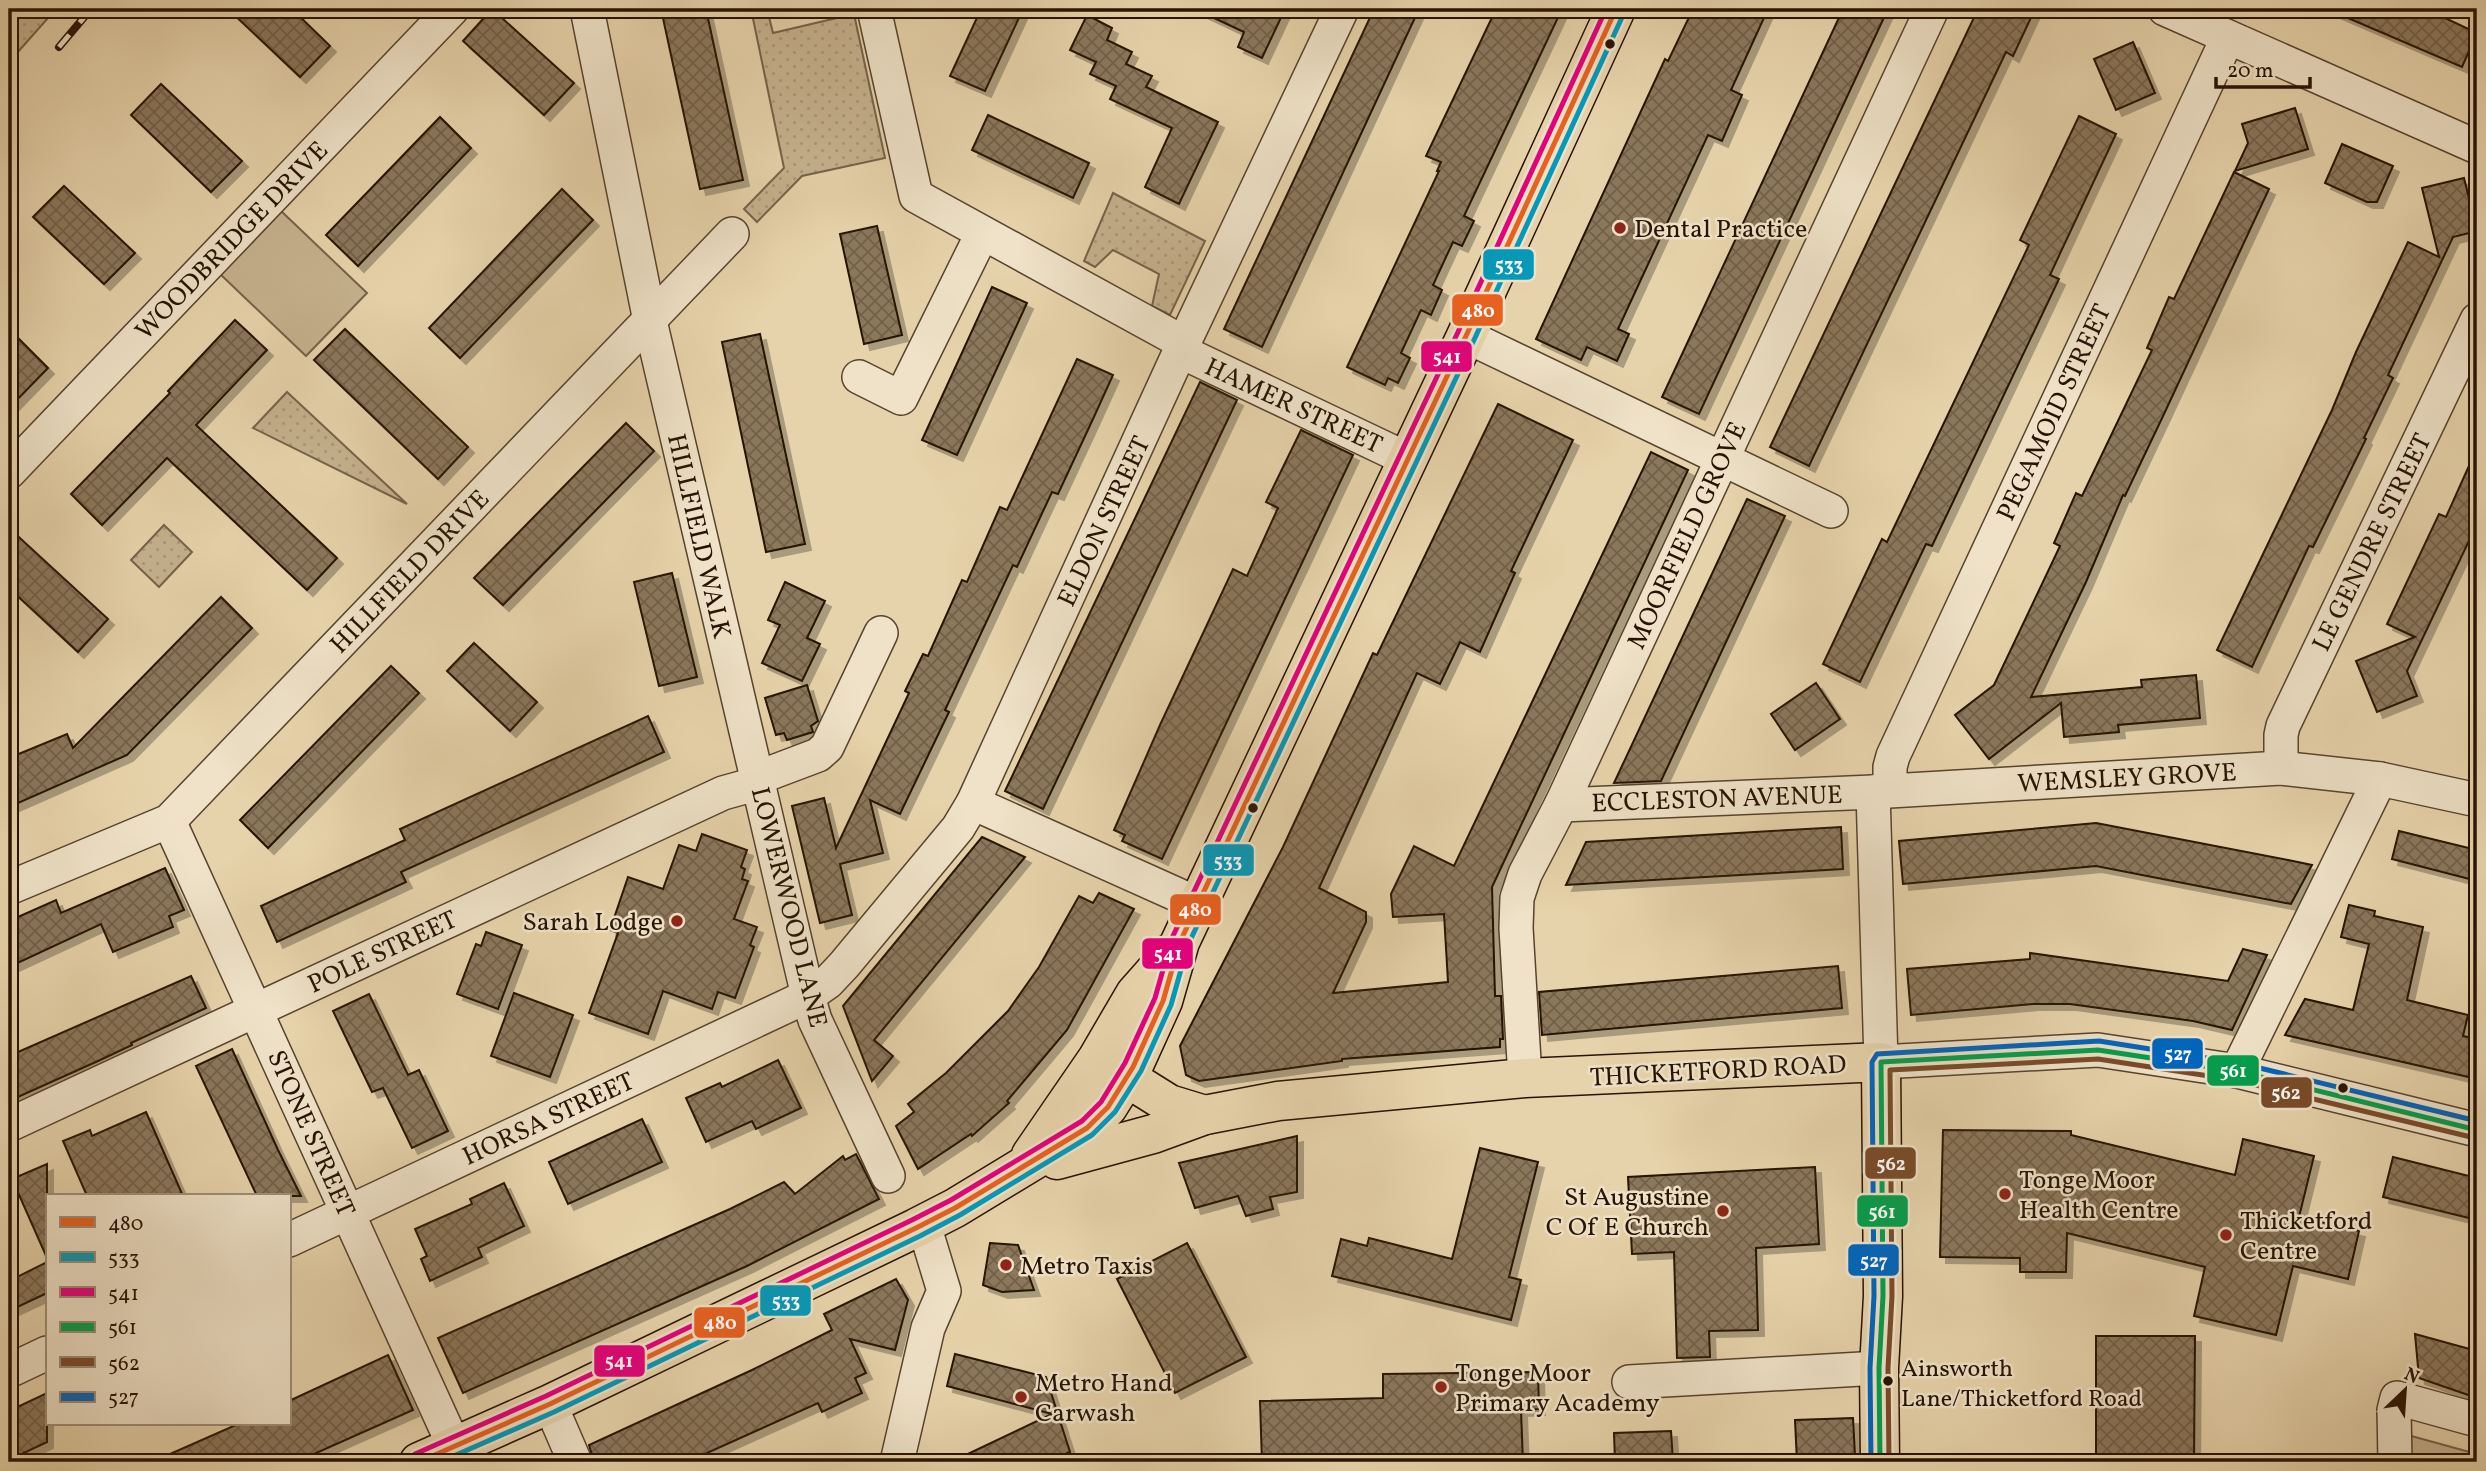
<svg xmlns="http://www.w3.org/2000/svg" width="2486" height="1471" viewBox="0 0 2486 1471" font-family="Vollkorn,serif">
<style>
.grass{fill:url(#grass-dots);stroke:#76624a;stroke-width:2}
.park{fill:#c6b28f;stroke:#76624a;stroke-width:2}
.building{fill:url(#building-cross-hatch);stroke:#271304;stroke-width:2;filter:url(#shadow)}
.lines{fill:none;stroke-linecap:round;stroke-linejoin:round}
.minor-casing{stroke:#57432e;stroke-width:36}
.major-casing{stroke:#271304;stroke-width:41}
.minor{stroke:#efe2c8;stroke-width:33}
.major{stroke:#e7d3ab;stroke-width:38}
.rail-casing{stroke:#271304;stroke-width:8}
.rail{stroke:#efe2c8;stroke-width:5;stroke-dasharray:16;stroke-linecap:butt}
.bus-1-casing{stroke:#efe2c8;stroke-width:10}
.bus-2-casing{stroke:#efe2c8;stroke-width:10}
.bus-3-casing{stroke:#efe2c8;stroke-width:10}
.bus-4-casing{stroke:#efe2c8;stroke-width:10}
.bus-5-casing{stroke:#efe2c8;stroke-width:10}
.bus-6-casing{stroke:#efe2c8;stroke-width:10}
.bus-1{stroke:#e86120;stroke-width:5}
.bus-2{stroke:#049aba;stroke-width:5}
.bus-3{stroke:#e5007d;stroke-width:5}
.bus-4{stroke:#029f4d;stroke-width:5}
.bus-5{stroke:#7a4b2a;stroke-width:5}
.bus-6{stroke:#0065bd;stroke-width:5}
.bus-dot{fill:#271304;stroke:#efe2c8;stroke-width:2.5}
.poi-dot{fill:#8f2418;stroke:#efe2c8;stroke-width:2.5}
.labels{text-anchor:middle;stroke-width:5;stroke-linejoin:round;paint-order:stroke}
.bus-label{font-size:24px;fill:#271304;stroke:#efe2c8;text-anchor:start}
.poi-label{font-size:26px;fill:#271304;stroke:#efe2c8;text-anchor:start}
.street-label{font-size:26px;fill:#271304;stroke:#efe2c8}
.line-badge{stroke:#efe2c8;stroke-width:2.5}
.badge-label{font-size:19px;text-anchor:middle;font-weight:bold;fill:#fff}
</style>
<defs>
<pattern id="grass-dots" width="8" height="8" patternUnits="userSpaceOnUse" patternTransform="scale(1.75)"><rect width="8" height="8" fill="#c6b28f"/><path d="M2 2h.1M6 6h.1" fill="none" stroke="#aa987a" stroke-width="1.8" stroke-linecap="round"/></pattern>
<pattern id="building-cross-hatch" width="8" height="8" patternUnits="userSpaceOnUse" patternTransform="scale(1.75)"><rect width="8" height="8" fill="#8b775b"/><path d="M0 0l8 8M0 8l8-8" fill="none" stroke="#726049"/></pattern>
<filter id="shadow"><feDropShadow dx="6" dy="6" stdDeviation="0" flood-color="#0004"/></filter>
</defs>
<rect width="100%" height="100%" fill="#e7d3ab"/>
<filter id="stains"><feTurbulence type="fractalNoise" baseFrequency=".00286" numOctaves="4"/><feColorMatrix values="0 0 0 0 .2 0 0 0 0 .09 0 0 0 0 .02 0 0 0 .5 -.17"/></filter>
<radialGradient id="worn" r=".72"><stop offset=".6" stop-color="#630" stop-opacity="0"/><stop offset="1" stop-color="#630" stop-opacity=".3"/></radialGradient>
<g class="grass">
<path d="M9 9H56L9 62Z"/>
<path d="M751 9H767L773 33 854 14 885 158 802 176 757 222 744 209 784 168Z"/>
<path d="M1113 193 1205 241 1170 315 1152 306 1159 274 1113 250 1095 267 1084 261Z"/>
<path d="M287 392 407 504 253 428Z"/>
<path d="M164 525 192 552 159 587 131 560Z"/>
</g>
<g class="park">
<path d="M280 210 367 293 306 356 219 273Z"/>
<path d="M2404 1434 2477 1454V1462H2404Z"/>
</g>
<g class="building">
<path d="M228 9H292L330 46 300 77Z"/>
<path d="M492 9 574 83 544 115 463 41Z"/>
<path d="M661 9H706L743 180 700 189Z"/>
<path d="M981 9H1023L985 91 950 76Z"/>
<path d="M1195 9H1285L1262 58 1238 47 1244 32Z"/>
<path d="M1374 9H1419L1262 347 1224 329Z"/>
<path d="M1496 9H1562L1464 216 1474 221 1462 246 1453 242 1433 285 1442 290 1431 315 1421 310 1401 353 1410 358 1398 383 1388 378 1385 385 1347 367 1439 171H1437L1441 162 1426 156Z"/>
<path d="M1693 9H1768L1731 90 1742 95 1722 141 1708 135 1618 329 1629 334 1617 361 1587 347 1581 360 1536 339 1665 59 1668 61Z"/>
<path d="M1843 9H1888L1699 414 1662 397Z"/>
<path d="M1978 9H2035L2013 56 2006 52 1809 466 1770 447Z"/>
<path d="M2327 9H2426L2477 33 2462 67Z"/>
<path d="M1087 15 1112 28 1107 40 1132 52 1126 64 1152 76 1146 87 1218 122 1179 204 1145 187 1172 128 1110 99 1116 86 1090 74 1096 62 1070 50Z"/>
<path d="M2133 42 2155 93 2116 110 2094 59Z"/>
<path d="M161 84 242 161 211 192 131 115Z"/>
<path d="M2295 108 2308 149 2235 171 2248 143 2242 124Z"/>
<path d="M988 115 1089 163 1073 198 972 150Z"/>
<path d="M2079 116 2116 134 2050 275 2059 279 2049 300 1932 546 1926 544 1860 682 1823 664 1882 539 1887 542 2029 245 2020 240Z"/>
<path d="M440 117 471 148 358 266 326 235Z"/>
<path d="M2342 144 2393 166 2377 202H2367L2325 183Z"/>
<path d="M2234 172 2269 189 2164 414 2125 496 2123 495 2086 582 2031 697 2142 687 2141 680 2196 675 2200 718 2118 725 2119 732 2064 737 2061 703 1989 759 1955 715 1994 685 2060 546 2054 543 2076 493 2082 496 2152 350 2147 348 2169 297 2174 299Z"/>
<path d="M2464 178 2477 231 2453 237 2388 375 2393 378 2364 438 2366 439 2313 547 2309 546 2252 667 2217 650 2332 410 2356 352 2408 242 2439 257 2422 188Z"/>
<path d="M64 186 135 253 104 284 33 217Z"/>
<path d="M562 189 593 220 460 358 429 328Z"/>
<path d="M877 226 902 335 864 344 840 234Z"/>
<path d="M992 287 1027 303 957 455 922 440Z"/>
<path d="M235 320 267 350 196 425 337 558 307 590 167 458 102 525 71 494 170 393 168 391Z"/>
<path d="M9 329 48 368 9 408Z"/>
<path d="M345 329 468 447 438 479 314 360Z"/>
<path d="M760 334 805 544 766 552 722 342Z"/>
<path d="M1077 359 1113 375 1093 419 1058 494 1052 492 1017 567 1013 565 945 710 949 712 900 814 870 800 883 853 840 864 852 915 820 923 792 806 824 798 836 848 909 693 905 691 923 654 928 656 962 580 967 582 1000 507 1007 510Z"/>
<path d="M1200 382 1237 400 1043 809 1005 791Z"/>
<path d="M1498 404 1573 440 1511 571 1515 573 1480 652 1460 642 1440 684 1417 673 1319 888 1366 912V922L1333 993 1448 982 1444 914 1393 917 1391 894 1414 846 1454 866 1651 452 1688 470 1492 887 1495 996H1501L1503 1039H1500V1047L1342 1059V1061L1199 1081 1186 1075 1180 1046 1283 847 1373 653 1377 655Z"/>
<path d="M626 423 654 451 503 605 474 578Z"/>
<path d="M1301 430 1353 455 1162 859 1122 841 1125 835 1114 830 1160 725 1233 569 1247 576 1278 508 1266 502Z"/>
<path d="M2477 448V524L2407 671 2417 696 2377 712 2356 661 2415 637 2387 624 2439 514 2446 517Z"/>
<path d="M1747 499 1785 516 1661 781 1614 783Z"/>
<path d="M9 528 108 619 78 652 9 588Z"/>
<path d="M672 573 697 677 659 686 634 582Z"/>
<path d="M785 582 825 601 807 638 820 644 802 681 762 663 780 625 768 620Z"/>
<path d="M221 597 252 628 127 755 9 807V758L67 734 73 748Z"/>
<path d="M474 643 537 702 510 731 447 671Z"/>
<path d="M391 666 419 693 268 848 240 820Z"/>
<path d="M1816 683 1840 719 1795 750 1771 714Z"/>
<path d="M807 685 818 721 811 726 813 732 787 740 784 733 776 735 765 698Z"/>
<path d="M648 716 664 752 401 872 406 882 277 942 261 906 405 840 400 829Z"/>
<path d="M2096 823 2293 861 2312 865 2291 904 2096 866 1903 884 1899 841Z"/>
<path d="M1841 827 1843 869 1566 885 1586 842Z"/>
<path d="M2399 831 2477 850V881L2392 859Z"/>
<path d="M702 834 747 850 741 867 745 869 742 879 748 881 734 919 757 927 750 945 754 947 735 998 718 992 712 1009 663 991 648 1034 589 1013 618 933 610 930 628 877 663 889 679 845 696 851Z"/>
<path d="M982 837 1025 857 874 1040 893 1056 872 1081 843 1006Z"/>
<path d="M165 868 184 910 169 916 173 927 113 952 101 924 9 967V921L56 900 61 913Z"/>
<path d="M1099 893 1134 909 1067 1030 1007 1101 1009 1103 972 1136 971 1134 918 1169 896 1126 914 1112 908 1104 946 1073 1008 1011 1039 967 1079 896 1093 903Z"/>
<path d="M2349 905 2375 911 2374 916 2423 927 2407 1000 2468 1015 2463 1036 2477 1039V1079L2285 1035 2305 999 2353 1010 2369 944 2341 937Z"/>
<path d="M486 932 522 945 498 1009 457 994 476 944 481 946Z"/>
<path d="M2243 949 2267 955 2232 1030 2193 1021 2070 1004H2033L1911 1015 1907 969 2030 959V953L2228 981Z"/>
<path d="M1838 966 1842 1008 1542 1035 1539 992Z"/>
<path d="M191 976 206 1008 131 1043 132 1045 98 1061 9 1101V1056Z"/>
<path d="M514 993 573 1015 550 1077 491 1056Z"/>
<path d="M369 994 408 1075 419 1070 448 1131 412 1148 383 1088 372 1092 333 1011Z"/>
<path d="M232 1049 278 1150 301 1196H257L196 1066Z"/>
<path d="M778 1060 801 1108 756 1129 752 1121 706 1142 686 1098 720 1083 722 1087Z"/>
<path d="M146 1112 183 1196H87L63 1141 90 1130 92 1136Z"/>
<path d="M642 1119 662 1162 568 1204 549 1162Z"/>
<path d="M1943 1130 2071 1131V1135L2235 1175 2243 1139 2314 1156 2299 1217 2359 1231 2348 1279 2293 1266 2276 1335 2194 1316 2205 1267 2067 1233 2066 1272H2020V1258L1940 1257Z"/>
<path d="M1297 1136V1192L1270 1197 1273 1209 1246 1216 1238 1196 1195 1208 1179 1163Z"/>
<path d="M1480 1148 1538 1162 1509 1277 1521 1280 1511 1320 1332 1276 1341 1239 1367 1246 1369 1238 1452 1259Z"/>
<path d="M856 1154 879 1199 747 1266 463 1393 438 1338 730 1209 784 1182 795 1194 843 1156 845 1160Z"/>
<path d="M2393 1157 2477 1178V1220L2383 1197Z"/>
<path d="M47 1164V1258L12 1179Z"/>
<path d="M1815 1167 1819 1244 1756 1248 1758 1330 1709 1331 1710 1357 1677 1358 1674 1252 1632 1254 1628 1177Z"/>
<path d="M504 1183 524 1226 478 1248 482 1257 430 1281 421 1259 427 1256 415 1229 472 1204 470 1199Z"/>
<path d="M990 1243 1018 1245 1034 1290 1002 1292 983 1285Z"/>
<path d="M1187 1243 1246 1357 1175 1393 1117 1279Z"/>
<path d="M47 1262V1293L9 1311V1281Z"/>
<path d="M896 1279 908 1300 895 1350 850 1339 866 1373 855 1378 862 1393 822 1412 818 1403 687 1462H594L589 1445 752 1370 832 1330 824 1314Z"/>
<path d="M2415 1334 2477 1351V1398L2419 1378Z"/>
<path d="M2096 1336H2195L2194 1462H2096Z"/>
<path d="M955 1354 1046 1377 1070 1452 1048 1462H951L1052 1414 947 1386Z"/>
<path d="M388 1355 413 1410 296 1462H152L238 1424H289V1401Z"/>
<path d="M1538 1372 1539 1409 1521 1410 1523 1462H1262L1260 1401 1383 1398V1374Z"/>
<path d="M47 1393V1442L9 1460V1411Z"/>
<path d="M1853 1418 1855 1456H1843V1462H1797L1795 1420Z"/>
<path d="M1671 1431 1673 1462H1615L1614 1433Z"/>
</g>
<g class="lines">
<g class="minor-casing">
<g id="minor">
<path d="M587 9 650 321 808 996 815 1020 888 1176"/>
<path d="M874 9 916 196 1184 343"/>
<path d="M2165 9 2477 147"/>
<path d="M1466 336 1831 511"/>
<path d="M1180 351 1407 459"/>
<path d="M859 377 901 398 982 234"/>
<path d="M9 472 452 9"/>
<path d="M2281 768V735L2283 726 2477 320"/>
<path d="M757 778 818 755 827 747 881 633"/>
<path d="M1890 790V767L1893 756 2228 37"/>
<path d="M1873 792 1881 1062 2098 1050 2237 1071 2477 1130"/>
<path d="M973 803 1198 904"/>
<path d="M1561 805 1873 792 2281 768 2380 779 2477 800"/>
<path d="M169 821 454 1446"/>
<path d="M9 888 169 821 732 234"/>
<path d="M2237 1071 2380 779"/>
<path d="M1525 1078 1516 928 1517 898 1525 874 1561 805 1932 9"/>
<path d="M9 1125 723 793 759 783"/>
<path d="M289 1240 808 996 828 982 844 965 958 828 973 803 1180 351 1342 9"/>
<path d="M9 1371 47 1353"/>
<path d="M1629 1382 1879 1368"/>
<path d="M550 1404 575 1462"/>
<path d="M897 1462 928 1328 944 1291 924 1225"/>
<path d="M2395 1462 2394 1410 2397 1398 2477 1420"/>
</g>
</g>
<g class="major-casing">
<g id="major">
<path d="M1105 1064 1169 1104 1205 1115"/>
<path d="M1031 1155 1097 1059 1135 994 1172 952"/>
<path d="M1057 1160 1153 1134 1205 1115 1278 1101 1525 1078 1881 1062 1883 1296 1879 1368 1880 1462"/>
<path d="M419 1462 550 1404 916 1228 955 1208 1087 1128 1108 1107 1133 1067 1163 1001 1180 942 1466 336 1616 9"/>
</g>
</g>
<use href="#minor" class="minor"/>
<use href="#major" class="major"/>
<g class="rail-casing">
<path id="rail" d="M59 47 91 9"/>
</g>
<use href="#rail" class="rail"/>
<g class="bus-1-casing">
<path id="bus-1" d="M419 1462 550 1404 916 1228 955 1208 1087 1128 1108 1107 1133 1067 1163 1001 1180 942 1466 336 1616 9"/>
</g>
<g class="bus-2-casing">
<path id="bus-2" d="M440 1462 554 1412 920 1236 960 1215 1092 1135 1115 1112 1141 1071 1171 1005 1188 945 1474 340 1624 13"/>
</g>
<g class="bus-3-casing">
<path id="bus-3" d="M415 1454 546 1396 912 1220 951 1200 1082 1121 1101 1102 1125 1063 1155 998 1172 938 1458 332 1606 9"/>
</g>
<g class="bus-4-casing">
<path id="bus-4" d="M1880 1462 1879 1368 1883 1296 1881 1062 2098 1050 2237 1071 2477 1130"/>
</g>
<g class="bus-5-casing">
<path id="bus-5" d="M1889 1462 1888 1368 1892 1296 1890 1070 2098 1059 2235 1080 2475 1138"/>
</g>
<g class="bus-6-casing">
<path id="bus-6" d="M1871 1462 1870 1368 1874 1296 1872 1062 1877 1054 2099 1041 2239 1063 2477 1121"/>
</g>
<use href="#bus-1" class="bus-1"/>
<use href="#bus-2" class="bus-2"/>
<use href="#bus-3" class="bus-3"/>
<use href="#bus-4" class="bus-4"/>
<use href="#bus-5" class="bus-5"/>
<use href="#bus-6" class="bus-6"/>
</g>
<g class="bus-dot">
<circle cx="1610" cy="44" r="6"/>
<circle cx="1253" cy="808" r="6"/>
<circle cx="2343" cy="1088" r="6"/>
<circle cx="1888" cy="1381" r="6"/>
</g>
<g class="poi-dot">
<circle cx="1620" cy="228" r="7"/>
<circle cx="677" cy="921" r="7"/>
<circle cx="2005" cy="1194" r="7"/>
<circle cx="1723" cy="1211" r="7"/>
<circle cx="2226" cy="1235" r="7"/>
<circle cx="1006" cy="1265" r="7"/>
<circle cx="1441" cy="1387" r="7"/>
<circle cx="1021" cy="1397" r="7"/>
</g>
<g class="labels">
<g class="bus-label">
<text x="1901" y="1376">Ainsworth<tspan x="1901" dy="30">Lane/Thicketford Road</tspan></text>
</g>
<g class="poi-label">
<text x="1634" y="237">Dental Practice</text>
<text x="663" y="930" text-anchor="end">Sarah Lodge</text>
<text x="2019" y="1188">Tonge Moor<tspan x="2019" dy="30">Health Centre</tspan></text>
<text x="1709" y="1205" text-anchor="end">St Augustine<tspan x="1709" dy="30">C Of E Church</tspan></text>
<text x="2240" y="1229">Thicketford<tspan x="2240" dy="30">Centre</tspan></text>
<text x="1020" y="1274">Metro Taxis</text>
<text x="1455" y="1381">Tonge Moor<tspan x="1455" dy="30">Primary Academy</tspan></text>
<text x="1035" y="1391">Metro Hand<tspan x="1035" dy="30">Carwash</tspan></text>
</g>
<g class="street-label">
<text transform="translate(231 240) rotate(-46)" y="9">WOODBRIDGE DRIVE</text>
<text transform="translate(1294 405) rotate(25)" y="9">HAMER STREET</text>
<text transform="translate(2053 412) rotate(-65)" y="9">PEGAMOID STREET</text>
<text transform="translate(1103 521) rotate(-65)" y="9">ELDON STREET</text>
<text transform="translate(1686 535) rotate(-65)" y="9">MOORFIELD GROVE</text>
<text transform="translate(700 536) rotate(77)" y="9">HILLFIELD WALK</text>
<text transform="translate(2371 542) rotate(-64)" y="9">LE GENDRE STREET</text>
<text transform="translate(409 571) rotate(-46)" y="9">HILLFIELD DRIVE</text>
<text transform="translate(2127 777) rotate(-3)" y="9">WEMSLEY GROVE</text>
<text transform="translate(1717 798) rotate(-2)" y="9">ECCLESTON AVENUE</text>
<text transform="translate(790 907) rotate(76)" y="9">LOWERWOOD LANE</text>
<text transform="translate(382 951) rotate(-25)" y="9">POLE STREET</text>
<text transform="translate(1718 1070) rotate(-3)" y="9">THICKETFORD ROAD</text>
<text transform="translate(548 1118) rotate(-25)" y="9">HORSA STREET</text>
<text transform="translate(312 1133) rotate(66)" y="9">STONE STREET</text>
</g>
</g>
<g class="line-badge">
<rect x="1482" y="248" width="53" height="33" rx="7" fill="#049aba"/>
<rect x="1451" y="293" width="53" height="34" rx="7" fill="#e86120"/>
<rect x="1420" y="340" width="53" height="33" rx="7" fill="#e5007d"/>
<rect x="1202" y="843" width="53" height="34" rx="7" fill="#049aba"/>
<rect x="1169" y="893" width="53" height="33" rx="7" fill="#e86120"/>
<rect x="1141" y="937" width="53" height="33" rx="7" fill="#e5007d"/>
<rect x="2151" y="1037" width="53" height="33" rx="7" fill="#0065bd"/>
<rect x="2206" y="1054" width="54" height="33" rx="7" fill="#029f4d"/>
<rect x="2260" y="1076" width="53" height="33" rx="7" fill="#7a4b2a"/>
<rect x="1864" y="1146" width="53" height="34" rx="7" fill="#7a4b2a"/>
<rect x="1856" y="1194" width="53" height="34" rx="7" fill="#029f4d"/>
<rect x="1847" y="1243" width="53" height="34" rx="7" fill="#0065bd"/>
<rect x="759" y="1284" width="53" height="33" rx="7" fill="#049aba"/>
<rect x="693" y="1306" width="53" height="33" rx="7" fill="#e86120"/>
<rect x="593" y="1344" width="53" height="34" rx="7" fill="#e5007d"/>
</g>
<g class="badge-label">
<text x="1509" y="271">533</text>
<text x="1478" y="317">480</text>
<text x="1447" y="363">541</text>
<text x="1228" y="867">533</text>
<text x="1195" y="916">480</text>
<text x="1168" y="960">541</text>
<text x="2178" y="1060">527</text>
<text x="2233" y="1077">561</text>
<text x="2286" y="1099">562</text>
<text x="1891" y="1170">562</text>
<text x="1882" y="1218">561</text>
<text x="1874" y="1267">527</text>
<text x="786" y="1307">533</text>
<text x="720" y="1329">480</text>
<text x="619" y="1367">541</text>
</g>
<rect width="2486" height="1471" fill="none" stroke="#e7d3ab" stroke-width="35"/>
<rect x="10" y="10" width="2465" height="1450" fill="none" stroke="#271304" stroke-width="3.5"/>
<rect x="18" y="18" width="2451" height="1436" fill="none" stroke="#271304" stroke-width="2"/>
<rect x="46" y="1194" width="245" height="231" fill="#efe2c8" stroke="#9f8f7a" stroke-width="2"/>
<rect x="60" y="1217" width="35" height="10" fill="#e86120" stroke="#9f8f7a" stroke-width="2"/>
<text x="108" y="1230" font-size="21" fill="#271304">480</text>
<rect x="60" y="1252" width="35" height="10" fill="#049aba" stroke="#9f8f7a" stroke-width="2"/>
<text x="108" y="1264" font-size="21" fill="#271304">533</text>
<rect x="60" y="1287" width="35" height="10" fill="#e5007d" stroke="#9f8f7a" stroke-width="2"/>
<text x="108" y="1300" font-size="21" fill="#271304">541</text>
<rect x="60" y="1322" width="35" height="10" fill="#029f4d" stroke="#9f8f7a" stroke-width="2"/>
<text x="108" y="1334" font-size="21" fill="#271304">561</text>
<rect x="60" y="1357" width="35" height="10" fill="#7a4b2a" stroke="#9f8f7a" stroke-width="2"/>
<text x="108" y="1370" font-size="21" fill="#271304">562</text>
<rect x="60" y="1392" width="35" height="10" fill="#0065bd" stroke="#9f8f7a" stroke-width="2"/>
<text x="108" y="1404" font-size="21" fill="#271304">527</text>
<g transform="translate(2405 1390) rotate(25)" stroke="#efe2c8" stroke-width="5" paint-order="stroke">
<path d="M0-5L12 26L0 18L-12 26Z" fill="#271304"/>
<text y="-10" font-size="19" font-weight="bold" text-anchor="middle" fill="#271304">N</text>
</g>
<path d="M2216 77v10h94v-10" fill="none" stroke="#271304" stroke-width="3.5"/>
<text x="2227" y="77" font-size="21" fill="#271304" stroke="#efe2c8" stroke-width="5" paint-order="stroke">20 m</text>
<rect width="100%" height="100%" filter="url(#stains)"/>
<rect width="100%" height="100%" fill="url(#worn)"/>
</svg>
